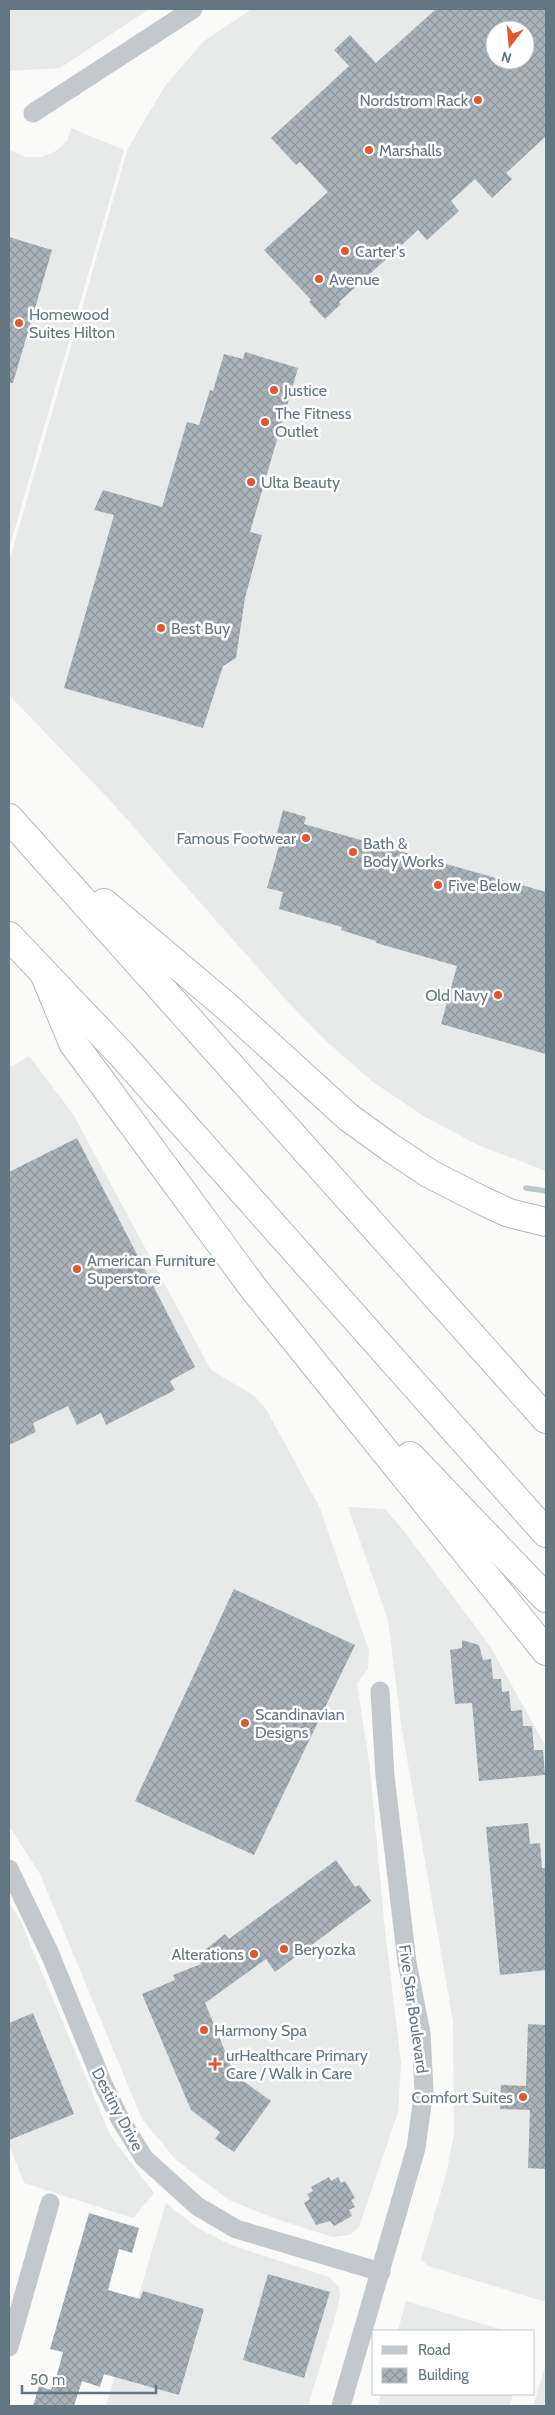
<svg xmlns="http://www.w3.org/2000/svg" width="555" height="2415" viewBox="0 0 555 2415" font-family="Cabin,sans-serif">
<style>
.built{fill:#e8e9e9;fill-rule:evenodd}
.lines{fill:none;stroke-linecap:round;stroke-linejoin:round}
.stream{stroke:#bbc7cb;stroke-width:5.5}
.building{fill:url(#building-cross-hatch);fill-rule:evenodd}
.highway-casing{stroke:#b4b9bd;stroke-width:30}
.minor{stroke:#c3c8cc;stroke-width:19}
.highway{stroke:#fff;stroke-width:28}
.poi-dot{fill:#e4572e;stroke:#fff;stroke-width:2}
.labels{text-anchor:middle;stroke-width:5;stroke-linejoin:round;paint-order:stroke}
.poi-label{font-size:16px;fill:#657683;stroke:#fff;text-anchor:start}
.street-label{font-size:16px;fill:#657683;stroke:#fff}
</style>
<defs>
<pattern id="building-cross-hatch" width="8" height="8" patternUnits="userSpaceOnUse" patternTransform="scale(1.25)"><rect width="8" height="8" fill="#aab3b9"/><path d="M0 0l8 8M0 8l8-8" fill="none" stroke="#8e969c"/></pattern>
</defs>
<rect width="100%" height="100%" fill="#fafaf8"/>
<g class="built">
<path d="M9 9H149L60 68 9 71Z"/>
<path d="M252 9H546V1171L480 1146 425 1117 373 1082 325 1040 289 1003 107 797 9 695V562L128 148 165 86 204 41ZM495 30H525V60H495Z"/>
<path d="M71 128 124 150 9 549V150L26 157H41L56 151 67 141Z"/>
<path d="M29 1056 73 1114 211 1370 253 1395 266 1409 320 1508 369 1651 368 1669 357 1683 370 1769 384 1921 401 2063 398 2112 359 2227 350 2235 333 2237 276 2219 229 2200 176 2160 142 2119 40 1874 9 1826V1068Z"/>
<path d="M348 1507 385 1509 404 1531 490 1646 546 1747V2302L428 2266 421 2259 446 2175 454 2134 453 2021 401 1724 388 1620Z"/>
<path d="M9 1902 20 1920 110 2135 154 2193 133 2218 24 2183 9 2145Z"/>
<path d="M166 2203 199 2229 231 2245 329 2277 339 2287 340 2295 337 2311 308 2406H106Z"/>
<path d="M406 2301 506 2331H398Z"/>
<path d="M546 2364V2406H533L539 2386Z"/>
<path d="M381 2394H513L510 2406H378Z"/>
</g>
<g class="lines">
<path class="stream" d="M526 1188 546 1191"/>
</g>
<g class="building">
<path d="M436 9H546V136L506 173 512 179 492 198 475 179 451 201 459 211 427 240 418 230 339 302 341 304 325 319 309 302 311 300 264 250 328 192 300 162 296 165 271 138 349 66 334 50 350 35 376 63ZM495 30H525V60H495Z"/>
<path d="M9 237 52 250 13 383H9Z"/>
<path d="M245 352 298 368 250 532 262 535 245 598 236 658 223 666 203 728 64 688 114 515 94 510 103 490 162 507 187 422 199 425 210 390 213 391 224 354 243 359Z"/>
<path d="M283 810 306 817 304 824 546 892V1054L441 1024 457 966 376 943V941L341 930 342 927 279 909 283 892 267 888 282 835 277 833Z"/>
<path d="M77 1138 195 1367 170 1381 175 1390 106 1425 101 1413 77 1425 68 1406 33 1423 36 1432 9 1445V1172Z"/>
<path d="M234 1589 355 1645 254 1855 135 1801Z"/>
<path d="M462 1640 479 1645 483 1660 491 1659 493 1679H501L502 1692 509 1691 511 1711 522 1710 523 1726H532L534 1750H543L545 1775 479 1781 472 1703 455 1704 450 1650 462 1648Z"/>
<path d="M528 1823 530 1844 540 1843 542 1868H546V1970L500 1975 486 1827Z"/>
<path d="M336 1860 355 1887 359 1885 371 1901 275 1972 266 1959 205 2003 235 2075 271 2101 234 2152 215 2139 220 2132 191 2110 142 1994 175 1980 173 1975 201 1964 196 1957 225 1934 229 1939Z"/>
<path d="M33 2013 74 2114 9 2140V2023Z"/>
<path d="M528 2024 546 2025V2169L528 2168 530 2110 500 2109 501 2085 526 2086Z"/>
<path d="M329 2177 331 2181 338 2177 341 2183 345 2181 355 2198 351 2200 355 2207 349 2210 352 2216 334 2226 330 2221 316 2225 304 2203 310 2199 307 2194 313 2191 311 2187Z"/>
<path d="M89 2213 139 2228 132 2253 119 2249 108 2290 140 2299 143 2291 204 2309 179 2395 104 2374 100 2387 82 2381 74 2406H33L39 2386 51 2390 56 2378 63 2352 50 2349Z"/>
<path d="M268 2274 330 2292 304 2378 243 2360Z"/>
</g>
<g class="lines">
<g class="highway-casing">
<g id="highway">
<path d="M9 818 546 1419"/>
<path d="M104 903 225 1005 348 1117 388 1146 430 1174 485 1202 509 1213 546 1222"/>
<path d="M9 936 122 1055 546 1533"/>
<path d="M44 973 73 1043 254 1289 546 1651"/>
<path d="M410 1456 546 1598"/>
</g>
</g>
<g class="minor">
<path d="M33 113 193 9"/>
<path d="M9 1869 50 1954 103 2084 120 2119 144 2158 197 2206 236 2229 381 2272"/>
<path d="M9 2347 50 2203"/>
<path d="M341 2406 416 2148 424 2090 421 2033 407 1962 385 1776 380 1691"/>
</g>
<use href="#highway" class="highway"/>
</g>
<g class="poi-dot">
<circle cx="478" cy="100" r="5"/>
<circle cx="369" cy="150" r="5"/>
<circle cx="345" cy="251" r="5"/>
<circle cx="319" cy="279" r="5"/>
<circle cx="19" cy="323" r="5"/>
<circle cx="274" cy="390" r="5"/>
<circle cx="265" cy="422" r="5"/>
<circle cx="251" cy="482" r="5"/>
<circle cx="161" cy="628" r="5"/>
<circle cx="306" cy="838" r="5"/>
<circle cx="353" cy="852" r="5"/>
<circle cx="438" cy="885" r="5"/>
<circle cx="498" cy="995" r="5"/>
<circle cx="77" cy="1269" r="5"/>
<circle cx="245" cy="1723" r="5"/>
<circle cx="284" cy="1949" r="5"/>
<circle cx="254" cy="1954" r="5"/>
<circle cx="204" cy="2030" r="5"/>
<path d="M212.5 2056.5h5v5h5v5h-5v5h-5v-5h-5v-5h5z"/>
<circle cx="523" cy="2097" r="5"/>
</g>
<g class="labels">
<g class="poi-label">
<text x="468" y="106" text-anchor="end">Nordstrom Rack</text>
<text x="379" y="156">Marshalls</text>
<text x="355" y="257">Carter's</text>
<text x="329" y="285">Avenue</text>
<text x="29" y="320">Homewood<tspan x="29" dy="18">Suites Hilton</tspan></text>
<text x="284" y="396">Justice</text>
<text x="275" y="419">The Fitness<tspan x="275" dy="18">Outlet</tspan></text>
<text x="261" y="488">Ulta Beauty</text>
<text x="171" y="634">Best Buy</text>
<text x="296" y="844" text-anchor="end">Famous Footwear</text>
<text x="363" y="849">Bath &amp;<tspan x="363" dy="18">Body Works</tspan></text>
<text x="448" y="891">Five Below</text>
<text x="488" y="1001" text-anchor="end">Old Navy</text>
<text x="87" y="1266">American Furniture<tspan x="87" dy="18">Superstore</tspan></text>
<text x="255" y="1720">Scandinavian<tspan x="255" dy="18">Designs</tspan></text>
<text x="294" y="1955">Beryozka</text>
<text x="244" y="1960" text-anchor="end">Alterations</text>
<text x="214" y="2036">Harmony Spa</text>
<text x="226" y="2061">urHealthcare Primary<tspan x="226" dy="18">Care / Walk in Care</tspan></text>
<text x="513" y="2103" text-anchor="end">Comfort Suites</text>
</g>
<g class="street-label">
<text transform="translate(414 2009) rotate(82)" y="6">Five Star Boulevard</text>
<text transform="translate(118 2109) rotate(62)" y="6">Destiny Drive</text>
</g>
</g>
<rect width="555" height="2415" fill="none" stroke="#657683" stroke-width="20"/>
<rect x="372" y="2330" width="162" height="65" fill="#ffffff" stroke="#c1c8cd"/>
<rect x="382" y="2346" width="25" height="8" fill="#c3c8cc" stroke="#c1c8cd"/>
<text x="418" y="2355" font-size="15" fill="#657683">Road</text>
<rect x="382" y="2368" width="25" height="15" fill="url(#building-cross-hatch)" stroke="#c1c8cd"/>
<text x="418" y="2380" font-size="15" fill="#657683">Building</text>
<g transform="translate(510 45) rotate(196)"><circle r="24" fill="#ffffff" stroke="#c1c8cd"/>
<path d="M0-4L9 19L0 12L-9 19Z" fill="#e4572e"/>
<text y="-8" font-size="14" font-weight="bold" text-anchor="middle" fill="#657683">N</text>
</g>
<path d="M22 2385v8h134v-8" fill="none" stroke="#657683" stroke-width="2.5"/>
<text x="30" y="2385" font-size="15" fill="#657683" stroke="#ffffff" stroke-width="4" paint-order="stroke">50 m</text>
</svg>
